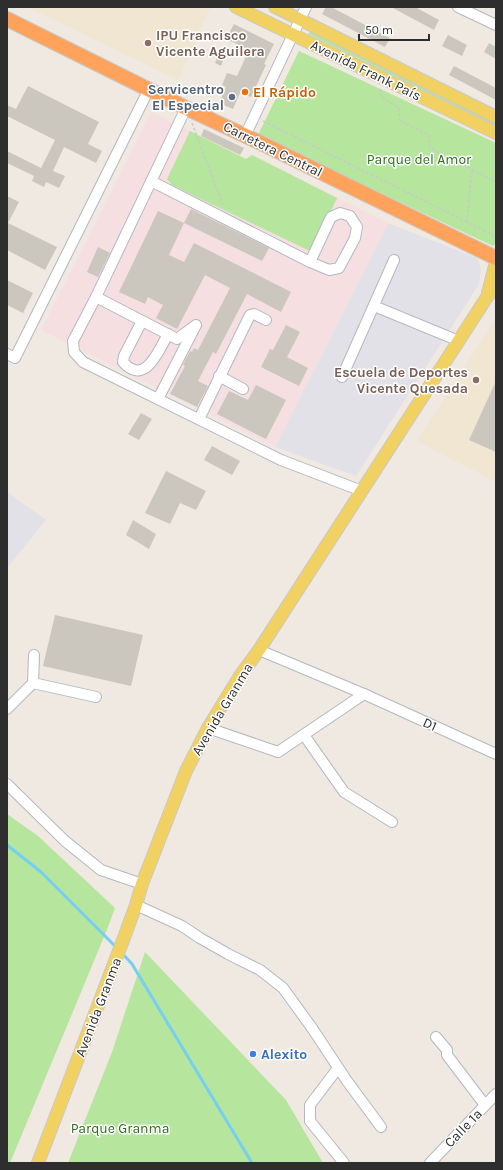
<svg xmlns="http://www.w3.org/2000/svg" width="503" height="1170" viewBox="0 0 503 1170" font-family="Karla,sans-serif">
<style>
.industrial{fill:#e3e1e8}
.education{fill:#f0e6d1}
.medical{fill:#f5dfe0}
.green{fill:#b6e59e}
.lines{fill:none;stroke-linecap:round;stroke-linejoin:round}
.stream{stroke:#75cff0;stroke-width:3}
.building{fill:#cbc7bf}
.minor-casing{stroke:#b4b7c1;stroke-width:12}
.major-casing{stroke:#c9c9c9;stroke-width:14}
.highway-casing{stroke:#c9c9c9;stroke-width:16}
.path{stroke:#c9c9c9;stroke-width:1.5;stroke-dasharray:3 2;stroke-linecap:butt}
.minor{stroke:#fff;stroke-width:10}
.major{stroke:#f2d163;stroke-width:12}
.highway{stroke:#ffa35c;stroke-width:14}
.education-dot{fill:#8d6e63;stroke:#fff;stroke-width:1.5}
.food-dot{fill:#e8710a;stroke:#fff;stroke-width:1.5}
.service-dot{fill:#5c6f8a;stroke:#fff;stroke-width:1.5}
.shop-dot{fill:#3f7fe0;stroke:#fff;stroke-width:1.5}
.labels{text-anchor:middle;stroke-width:3;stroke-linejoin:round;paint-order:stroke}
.education-label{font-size:14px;font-weight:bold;fill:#785e54;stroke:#fff;text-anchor:start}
.street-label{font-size:14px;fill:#2e2e2e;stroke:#fff}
.service-label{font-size:14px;font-weight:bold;fill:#4e5e75;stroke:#fff;text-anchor:end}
.food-label{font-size:14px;font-weight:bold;fill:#c56008;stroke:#fff;text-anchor:start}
.park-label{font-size:14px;fill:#2c6e1b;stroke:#fff}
.shop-label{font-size:14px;font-weight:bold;fill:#366cbe;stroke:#fff;text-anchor:start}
</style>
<rect width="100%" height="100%" fill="#efe9e1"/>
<g class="industrial">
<path d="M388 223 477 258 481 269 479 284 356 476 275 447Z"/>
<path d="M7 492 46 520 7 568Z"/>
</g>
<g class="education">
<path d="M28 7H210L178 80Z"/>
<path d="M496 319V482L417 441Z"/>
</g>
<path class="medical" d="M151 112 246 159 252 155 388 223 275 447 41 330Z"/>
<g class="green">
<path d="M310 32 496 123V126L308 34Z"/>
<path d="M299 51 496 143V243L493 246 258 135Z"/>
<path d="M190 131 246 159 252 155 337 198 312 252 172 185 167 179Z"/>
<path d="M7 814 38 836 115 908 106 932 10 1163H7Z"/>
<path d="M145 952 286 1100 323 1163H68L112 1052Z"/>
</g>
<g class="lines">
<g class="stream">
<path d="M7 845 41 872 117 948"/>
<path d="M121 952 132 964 252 1163"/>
</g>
</g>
<g class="building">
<path d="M326 7H331L390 38 385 47 322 14Z"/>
<path d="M391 7H415L439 20 434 30Z"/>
<path d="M234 24 274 44 264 64 266 65 251 97 240 93 233 109 219 103 226 87 222 85 227 73 237 76 249 50 226 39Z"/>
<path d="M448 35 467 45 462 56 442 46Z"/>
<path d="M489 43 496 47V59L484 52Z"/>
<path d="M221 48 227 51 221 66 215 63Z"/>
<path d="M454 66 496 88V100L449 75Z"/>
<path d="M28 86 99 122 88 144 102 151 96 163 64 147 53 171 65 176 59 188 46 182 44 187 32 181 34 176 7 163V151L41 168 55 140 7 116V105L16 109Z"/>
<path d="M204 129 244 148 240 155 201 136Z"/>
<path d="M7 196 19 202 8 223 57 247 45 270 7 250Z"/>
<path d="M191 209 269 248 262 261 184 223Z"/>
<path d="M158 211 184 223 169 255 184 262 194 243 291 292 281 312 247 294 216 354 213 352 198 381 208 386 197 407 170 394 185 366 183 365 190 351 192 352 194 348 198 350 230 288 205 275 177 329 156 318 163 305 148 297 145 304 119 292Z"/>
<path d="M98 247 110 253 98 277 87 272Z"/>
<path d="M7 280 33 293 23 313 7 305Z"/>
<path d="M286 325 300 332 287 357 308 368 299 386 261 367 270 349 273 350Z"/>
<path d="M496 381V452L469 440Z"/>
<path d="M256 385 286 400 266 439 217 414 229 391 248 400Z"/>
<path d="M141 413 152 419 139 440 128 434Z"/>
<path d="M212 446 240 461 232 475 204 460Z"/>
<path d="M166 471 206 491 196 510 180 503 170 524 145 513Z"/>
<path d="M133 520 156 534 149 549 126 535Z"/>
<path d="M55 615 143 635 131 686 43 666Z"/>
</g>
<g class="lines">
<g class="minor-casing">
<g id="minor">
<path d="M458 7 496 25"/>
<path d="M186 108 96 297 73 341 74 352 83 362 281 460 362 491"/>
<path d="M245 136 306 7"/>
<path d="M151 181 310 262 329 270 339 268 355 238 357 227 350 216 340 213 331 217 310 262"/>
<path d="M96 297 177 339 196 325 158 399"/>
<path d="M374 306 459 341"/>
<path d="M142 321 124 356 123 362C145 387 159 350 168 334"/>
<path d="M7 354 15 358 149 89"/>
<path d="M219 376 243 389"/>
<path d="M342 377 394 260"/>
<path d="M199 419 250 315 254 314 266 320"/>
<path d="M259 650 364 694 496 754"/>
<path d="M33 683 96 697"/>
<path d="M7 709 33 683 34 655"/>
<path d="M208 728 278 752 364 694"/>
<path d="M304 735 344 792 392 822"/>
<path d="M7 784 65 841 101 870 142 884"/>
<path d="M136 905 182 926 200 938 228 954 260 970 283 988 312 1028 347 1081 381 1127"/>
<path d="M436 1037 447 1050V1055L485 1105"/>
<path d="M338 1068 310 1105V1121L344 1163"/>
<path d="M430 1163 496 1094"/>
</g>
</g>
<g class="major-casing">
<g id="major">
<path d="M236 7 496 133"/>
<path d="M275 7 496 117"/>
<path d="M488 293 496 262"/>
<path d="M38 1163 125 935 136 905 142 884 186 771 208 728 240 676 259 650 487 297 496 285"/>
</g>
</g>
<g class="highway-casing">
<path id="highway" d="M7 19 186 108 265 145 496 258"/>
</g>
<g class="path">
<path d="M381 89 379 93 383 98 399 108 400 121 429 135 430 148 496 182"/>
<path d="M263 121 467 222"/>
<path d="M192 123 224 208"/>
<path d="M472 170 467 222 496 237"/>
</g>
<use href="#minor" class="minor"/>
<use href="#major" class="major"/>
<use href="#highway" class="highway"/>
</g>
<g class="education-dot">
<circle cx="148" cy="43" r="4"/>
<circle cx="476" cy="380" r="4"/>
</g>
<circle class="food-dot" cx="245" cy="92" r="4"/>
<circle class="service-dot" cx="232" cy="97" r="4"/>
<circle class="shop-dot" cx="253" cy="1054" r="4"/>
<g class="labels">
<g class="education-label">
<text x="156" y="40">IPU Francisco<tspan x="156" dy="16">Vicente Aguilera</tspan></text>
<text x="468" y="377" text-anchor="end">Escuela de Deportes<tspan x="468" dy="16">Vicente Quesada</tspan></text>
</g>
<g class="street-label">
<text transform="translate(366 70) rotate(26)" y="5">Avenida Frank País</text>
<text transform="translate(273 149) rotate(26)" y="5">Carretera Central</text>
<text transform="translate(222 709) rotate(-59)" y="5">Avenida Granma</text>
<text transform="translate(430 724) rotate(24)" y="5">D1</text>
<text transform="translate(98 1007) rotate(-69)" y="5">Avenida Granma</text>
<text transform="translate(463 1128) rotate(-46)" y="5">Calle 1ª</text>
</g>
<g class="service-label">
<text x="224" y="94">Servicentro<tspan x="224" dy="16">El Especial</tspan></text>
</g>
<g class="food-label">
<text x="253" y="97">El Rápido</text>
</g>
<g class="park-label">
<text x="419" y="164">Parque del Amor</text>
<text x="120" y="1133">Parque Granma</text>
</g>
<g class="shop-label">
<text x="261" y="1059">Alexito</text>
</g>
</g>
<rect width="503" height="1170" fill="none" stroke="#2e2e2e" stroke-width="16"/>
<path d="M359 34v6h70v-6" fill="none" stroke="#2e2e2e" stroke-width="2"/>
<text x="365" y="34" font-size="12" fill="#2e2e2e" stroke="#ffffff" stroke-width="3" paint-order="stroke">50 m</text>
</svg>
